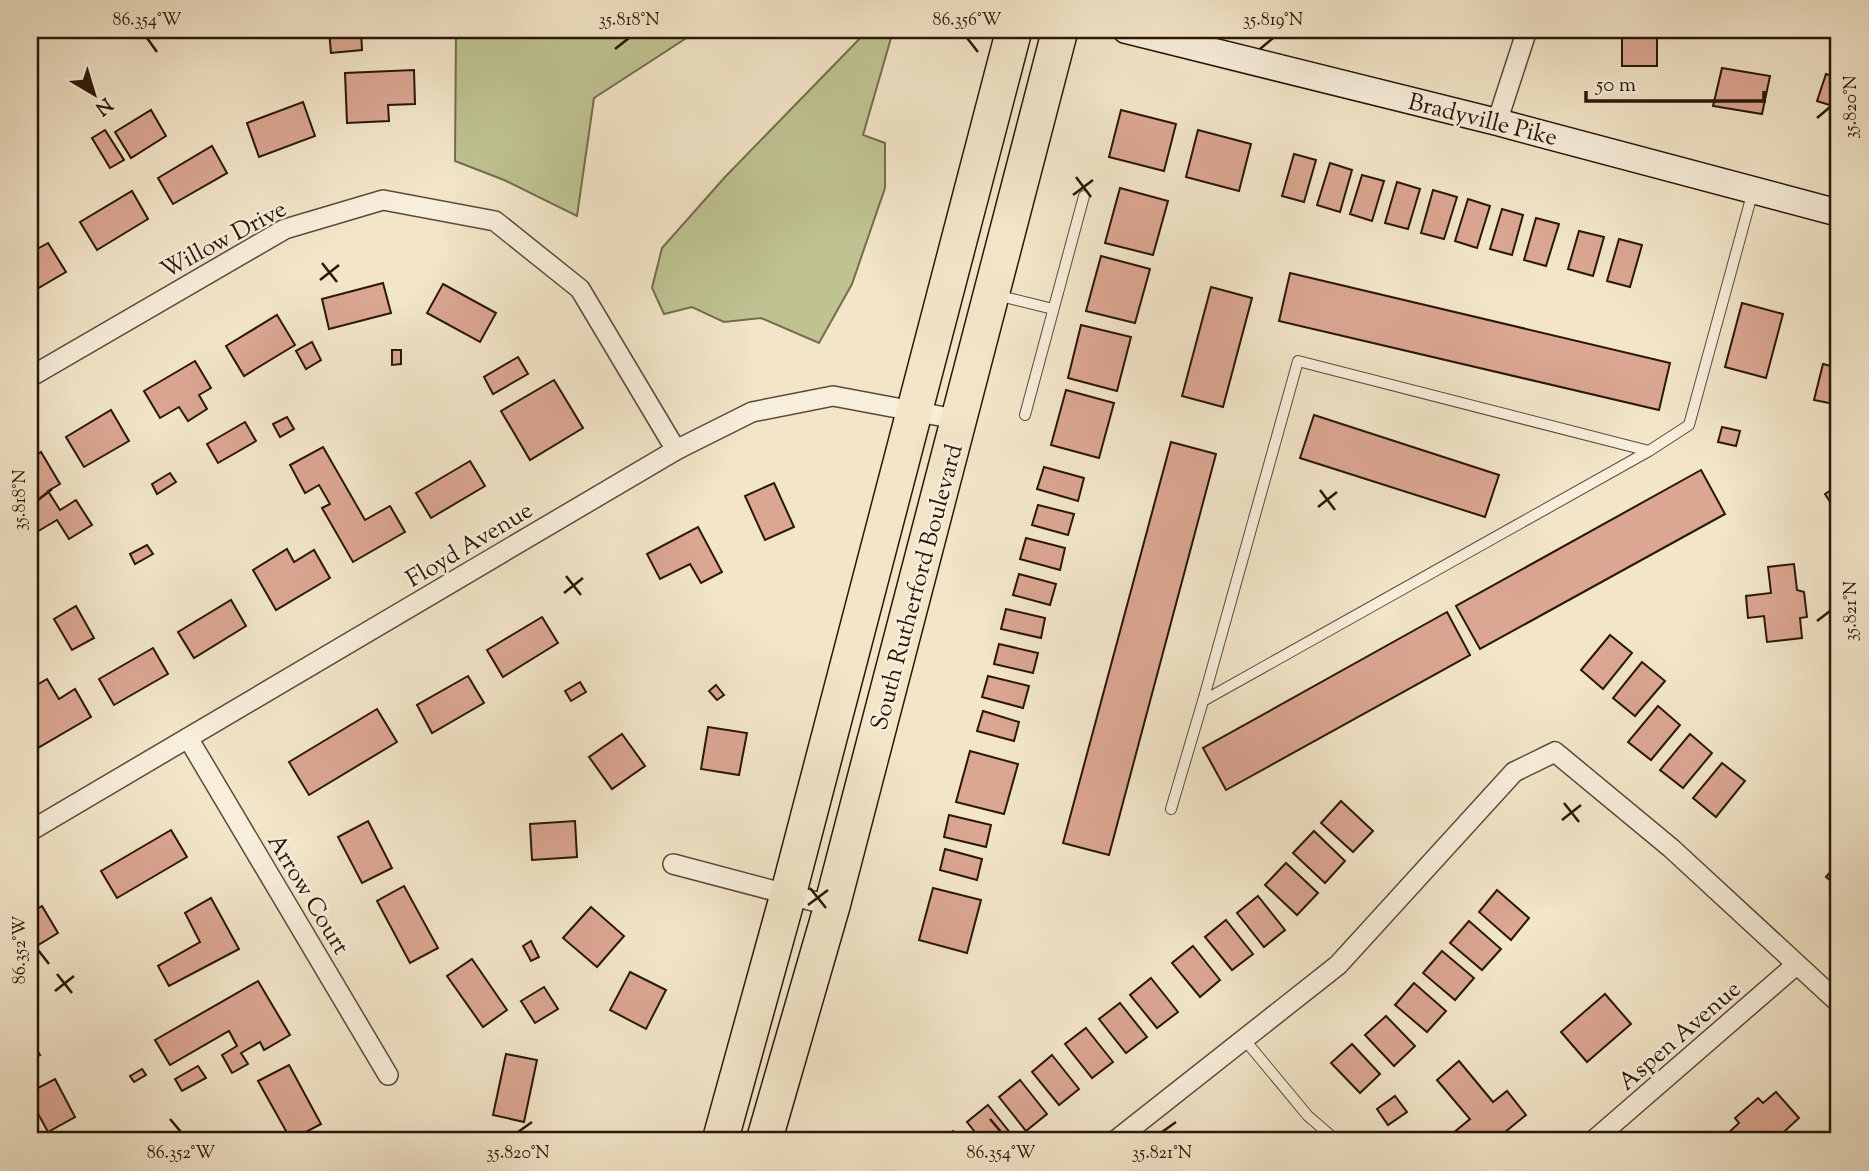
<svg xmlns="http://www.w3.org/2000/svg" width="1869" height="1171" viewBox="0 0 1869 1171" font-family="'Sorts Mill Goudy',serif">
<style>
.green{fill:#bfc392;stroke:#746d4e;stroke-width:2}
.building{fill:#dba692;stroke:#2a1709;stroke-width:2}
.lines{fill:none;stroke-linecap:round;stroke-linejoin:round}
.lane-casing{stroke:#5c4a39;stroke-width:12}
.street-casing{stroke:#5c4a39;stroke-width:22}
.secondary-casing{stroke:#2a1709;stroke-width:29}
.highway-casing{stroke:#2a1709;stroke-width:38}
.lane{stroke:#f7eedb;stroke-width:10}
.street{stroke:#f7eedb;stroke-width:19}
.secondary{stroke:#f7eedb;stroke-width:26}
.highway{stroke:#f2e5c8;stroke-width:35}
.ticks{fill:none;stroke:#2a1709;stroke-width:2.5}
.labels{text-anchor:middle;stroke-width:5;stroke-linejoin:round;paint-order:stroke}
.street-label{font-size:24px;fill:#2a1709;stroke:#f7eedb}
.neatline{fill:none;stroke:#2a1709;stroke-width:2.5}
.ticks-label{font-size:18px;text-anchor:middle;fill:#2a1709}
</style>
<rect width="100%" height="100%" fill="#f2e5c8"/>
<filter id="stains"><feTurbulence type="fractalNoise" baseFrequency=".00286" numOctaves="4"/><feColorMatrix values="0 0 0 0 .2 0 0 0 0 .09 0 0 0 0 .02 0 0 0 .5 -.17"/></filter>
<radialGradient id="worn" r=".72"><stop offset=".6" stop-color="#630" stop-opacity="0"/><stop offset="1" stop-color="#630" stop-opacity=".3"/></radialGradient>
<g class="green">
<path d="M456 30H687L688 37 594 98 577 216 504 180 455 161Z"/>
<path d="M868 30H876L891 38 863 135 885 143V188L852 284 819 343 761 318 724 322 692 307 664 314 652 288 662 248 725 177Z"/>
</g>
<g class="building">
<path d="M329 30H361L362 50 331 53Z"/>
<rect x="1622" y="30" width="35" height="36"/>
<path d="M1722 68 1770 76 1762 114 1713 106Z"/>
<path d="M414 70 415 104 388 105 389 121 347 123 345 73Z"/>
<path d="M1826 74 1839 78V108L1817 101Z"/>
<path d="M303 102 315 136 259 157 247 123Z"/>
<path d="M151 110 166 136 131 158 115 132Z"/>
<path d="M1121 110 1176 124 1164 171 1109 157Z"/>
<path d="M105 130 124 160 110 168 92 138Z"/>
<path d="M1198 130 1251 144 1239 191 1186 177Z"/>
<path d="M212 146 227 173 173 204 158 178Z"/>
<path d="M1294 154 1316 160 1304 202 1282 196Z"/>
<path d="M1330 163 1352 170 1340 212 1317 205Z"/>
<path d="M1362 175 1384 181 1372 221 1350 214Z"/>
<path d="M1397 182 1420 189 1408 229 1385 223Z"/>
<path d="M1120 188 1168 201 1153 255 1105 243Z"/>
<path d="M1433 190 1457 197 1444 239 1421 233Z"/>
<path d="M132 191 148 219 97 250 80 222Z"/>
<path d="M1468 199 1490 206 1477 248 1455 241Z"/>
<path d="M1502 209 1523 215 1512 255 1490 249Z"/>
<path d="M1536 218 1559 224 1546 266 1524 260Z"/>
<path d="M1579 231 1604 237 1593 276 1568 269Z"/>
<path d="M1619 239 1642 245 1630 287 1607 281Z"/>
<path d="M48 243 66 272 30 293V253Z"/>
<path d="M1101 256 1150 269 1135 323 1086 311Z"/>
<path d="M1290 273 1670 363 1659 410 1279 321Z"/>
<path d="M383 283 391 313 329 329 322 299Z"/>
<path d="M443 284 496 313 480 342 427 313Z"/>
<path d="M1211 287 1252 298 1223 407 1182 396Z"/>
<path d="M1742 303 1783 314 1766 378 1725 367Z"/>
<path d="M277 315 295 345 244 376 226 346Z"/>
<path d="M1081 325 1131 337 1117 391 1068 378Z"/>
<path d="M312 342 321 360 306 369 296 351Z"/>
<path d="M392 350H401V364L392 365Z"/>
<path d="M518 357 528 374 493 394 484 377Z"/>
<path d="M195 361 211 388 199 395 207 409 188 421 179 407 160 418 144 391Z"/>
<path d="M1823 364 1839 368V405L1814 400Z"/>
<path d="M554 380 583 428 530 460 501 411Z"/>
<path d="M1066 390 1114 403 1099 458 1051 445Z"/>
<path d="M111 410 129 441 84 467 66 437Z"/>
<path d="M1314 415 1499 475 1485 517 1300 458Z"/>
<path d="M287 417 294 429 280 437 273 424Z"/>
<path d="M245 422 256 441 218 463 207 444Z"/>
<path d="M1722 427 1740 431 1736 446 1718 442Z"/>
<path d="M1171 442 1216 454 1109 855 1063 843Z"/>
<path d="M323 447 365 520 390 506 405 532 353 562 322 508 330 504 319 485 305 493 290 465Z"/>
<path d="M41 452 60 484 48 491 60 510 76 500 92 525 69 539 57 520 35 533 30 525V459Z"/>
<path d="M470 461 485 486 431 518 416 493Z"/>
<path d="M1044 467 1084 478 1078 501 1037 489Z"/>
<path d="M1701 470 1725 514 1480 649 1456 606Z"/>
<path d="M170 473 176 482 157 494 152 484Z"/>
<path d="M774 483 794 527 765 540 745 496Z"/>
<path d="M1839 485V501L1832 505 1825 494Z"/>
<path d="M1038 505 1074 514 1068 535 1032 525Z"/>
<path d="M698 527 722 572 701 583 690 564 660 579 647 554Z"/>
<path d="M1026 538 1065 548 1060 570 1020 559Z"/>
<path d="M147 545 153 554 135 564 130 554Z"/>
<path d="M287 549 294 562 314 550 330 578 276 610 253 570Z"/>
<path d="M1794 564 1797 590 1804 592 1807 617 1800 618 1802 638 1767 642 1764 616 1748 618 1746 596 1771 593 1768 567Z"/>
<path d="M1019 574 1056 584 1050 605 1013 595Z"/>
<path d="M231 600 246 626 194 658 178 632Z"/>
<path d="M76 606 94 638 72 650 54 619Z"/>
<path d="M1006 609 1045 618 1041 638 1001 629Z"/>
<path d="M1447 612 1470 655 1226 790 1203 748Z"/>
<path d="M542 617 558 643 503 677 487 650Z"/>
<path d="M1610 635 1632 653 1603 689 1581 670Z"/>
<path d="M999 644 1038 653 1033 673 994 664Z"/>
<path d="M153 648 168 674 114 705 99 679Z"/>
<path d="M1642 662 1665 681 1635 716 1613 698Z"/>
<path d="M468 676 484 703 432 733 417 705Z"/>
<path d="M988 676 1029 686 1023 708 982 697Z"/>
<path d="M47 679 59 699 75 689 91 717 36 749 30 738V719L35 716 30 707V689Z"/>
<path d="M580 682 586 692 571 701 565 691Z"/>
<path d="M716 685 724 695 717 700 709 691Z"/>
<path d="M1658 706 1680 725 1651 760 1628 742Z"/>
<path d="M377 709 397 742 309 795 289 762Z"/>
<path d="M983 711 1019 722 1014 741 977 731Z"/>
<path d="M708 727 747 733 739 775 701 769Z"/>
<path d="M622 734 645 766 612 789 589 757Z"/>
<path d="M1690 734 1712 753 1683 788 1660 770Z"/>
<path d="M970 751 1018 764 1004 814 956 802Z"/>
<path d="M1722 763 1745 781 1716 817 1693 798Z"/>
<path d="M1341 801 1373 831 1353 852 1321 823Z"/>
<path d="M949 815 991 825 986 847 944 837Z"/>
<path d="M368 821 392 868 362 883 338 837Z"/>
<path d="M575 821 577 857 532 860 530 824Z"/>
<path d="M171 830 187 857 117 898 101 871Z"/>
<path d="M1314 831 1345 861 1325 883 1293 853Z"/>
<path d="M945 849 982 859 977 880 940 870Z"/>
<path d="M1839 862V888L1826 877Z"/>
<path d="M1286 863 1318 893 1297 915 1265 885Z"/>
<path d="M404 886 438 948 410 963 377 901Z"/>
<path d="M933 888 981 900 967 953 919 940Z"/>
<path d="M1497 890 1529 918 1511 940 1479 912Z"/>
<path d="M1258 896 1285 930 1264 947 1237 913Z"/>
<path d="M211 898 239 949 169 986 158 966 200 942 185 913Z"/>
<path d="M42 906 58 933 30 950V913Z"/>
<path d="M591 907 624 936 597 967 563 938Z"/>
<path d="M1226 920 1253 954 1232 970 1205 937Z"/>
<path d="M1469 921 1501 949 1482 970 1450 943Z"/>
<path d="M531 941 539 957 531 961 523 946Z"/>
<path d="M1193 946 1220 980 1200 997 1172 963Z"/>
<path d="M1442 951 1474 978 1455 1000 1423 973Z"/>
<path d="M472 959 507 1010 483 1027 447 976Z"/>
<path d="M630 972 666 990 646 1029 610 1010Z"/>
<path d="M1151 978 1178 1012 1157 1028 1130 995Z"/>
<path d="M258 981 290 1035 264 1050 260 1042 241 1053 248 1064 232 1073 222 1055 237 1046 229 1031 170 1065 155 1040Z"/>
<path d="M1414 983 1446 1011 1427 1032 1395 1005Z"/>
<path d="M544 987 558 1009 535 1023 521 1001Z"/>
<path d="M1605 994 1631 1024 1587 1062 1561 1032Z"/>
<path d="M1120 1003 1147 1037 1126 1053 1099 1019Z"/>
<path d="M1386 1016 1415 1046 1394 1066 1365 1035Z"/>
<path d="M1086 1028 1113 1062 1092 1078 1065 1044Z"/>
<path d="M30 1037 40 1055 30 1060Z"/>
<path d="M1352 1044 1380 1074 1360 1093 1331 1063Z"/>
<path d="M506 1054 537 1060 524 1122 493 1115Z"/>
<path d="M1052 1055 1079 1089 1059 1105 1032 1072Z"/>
<path d="M1459 1061 1493 1102 1507 1091 1526 1115 1494 1141H1450L1447 1138 1470 1119 1437 1080Z"/>
<path d="M289 1065 321 1124 291 1140 258 1081Z"/>
<path d="M198 1066 206 1078 182 1091 175 1079Z"/>
<path d="M142 1069 146 1075 134 1082 130 1076Z"/>
<path d="M55 1079 75 1117 48 1132 30 1099V1092Z"/>
<path d="M1020 1080 1047 1114 1026 1131 999 1097Z"/>
<path d="M1776 1092 1799 1118 1774 1141H1732L1726 1135 1739 1123 1735 1118 1758 1098 1763 1103Z"/>
<path d="M1395 1096 1407 1112 1388 1125 1377 1109Z"/>
<path d="M988 1105 1015 1139 1012 1141H982L967 1122Z"/>
<path d="M953 1131 962 1141H940Z"/>
<path d="M1240 1132 1247 1141H1230Z"/>
</g>
<g class="lines">
<g class="lane-casing">
<g id="lane">
<path d="M996 295 1053 309"/>
<path d="M1025 415 1084 196"/>
<path d="M1649 451 1298 361 1203 701 1649 451 1689 425 1753 191"/>
<path d="M1171 809 1203 701"/>
<path d="M1244 1039 1308 1116 1337 1141"/>
</g>
</g>
<g class="street-casing">
<g id="street">
<path d="M1497 122 1527 30"/>
<path d="M30 377 285 229 383 200 495 221 580 289 676 450"/>
<path d="M188 738 388 1075"/>
<path d="M30 831 676 450 752 412 833 396 961 420"/>
<path d="M673 864 832 906"/>
<path d="M1115 1141 1338 965 1514 772 1555 752 1671 848 1839 1003"/>
<path d="M1593 1141 1796 965"/>
</g>
</g>
<g class="secondary-casing">
<path id="secondary" d="M1126 30 1497 122 1839 213"/>
</g>
<g class="highway-casing">
<g id="highway">
<path d="M720 1141 788 895 1014 30"/>
<path d="M764 1141 832 906 1060 30"/>
</g>
</g>
<use href="#lane" class="lane"/>
<use href="#street" class="street"/>
<use href="#secondary" class="secondary"/>
<use href="#highway" class="highway"/>
</g>
<path class="ticks" d="M147 38 157 52M967 38 978 52M615 49 629 38M1260 49 1273 38M1817 118 1830 107M1076 177 1091 197M1073 195 1093 180M322 263 337 282M320 280 339 265M1320 490 1335 510M38 500 52 489M1318 507 1337 492M566 576 581 595M564 593 583 578M1817 621 1830 611M1564 803 1579 822M1562 820 1581 805M810 888 826 908M808 905 828 890M38 950 49 964M57 974 72 993M55 991 74 976M170 1119 181 1132M990 1119 1001 1132M518 1132 532 1122M1162 1132 1176 1122"/>
<g class="labels">
<g class="street-label">
<text transform="translate(1483 119) rotate(14)" y="8">Bradyville Pike</text>
<text transform="translate(223 239) rotate(-28)" y="8">Willow Drive</text>
<text transform="translate(469 544) rotate(-31)" y="8">Floyd Avenue</text>
<text transform="translate(916 587) rotate(-75)" y="8">South Rutherford Boulevard</text>
<text transform="translate(309 894) rotate(59)" y="8">Arrow Court</text>
<text transform="translate(1679 1035) rotate(-41)" y="8">Aspen Avenue</text>
</g>
</g>
<rect width="1869" height="1171" fill="none" stroke="#f2e5c8" stroke-width="77"/>
<g transform="translate(94 94) rotate(142)" stroke="#f7eedb" stroke-width="5" paint-order="stroke">
<path d="M0-5L12 26L0 18L-12 26Z" fill="#2a1709"/>
<text y="-10" font-size="19" font-weight="bold" text-anchor="middle" fill="#2a1709">N</text>
</g>
<path d="M1586 91v10h178v-10" fill="none" stroke="#2a1709" stroke-width="3.5"/>
<text x="1596" y="91" font-size="21" fill="#2a1709" stroke="#f7eedb" stroke-width="5" paint-order="stroke">50 m</text>
<rect x="38" y="38" width="1792" height="1094" class="neatline"/>
<g class="ticks-label">
<text x="147" y="25">86.354°W</text>
<text x="629" y="25">35.818°N</text>
<text x="967" y="25">86.356°W</text>
<text x="1273" y="25">35.819°N</text>
<text transform="translate(1850 107) rotate(-90)" y="6">35.820°N</text>
<text transform="translate(19 500) rotate(-90)" y="6">35.818°N</text>
<text transform="translate(1850 611) rotate(-90)" y="6">35.821°N</text>
<text transform="translate(19 950) rotate(-90)" y="6">86.352°W</text>
<text x="181" y="1158">86.352°W</text>
<text x="518" y="1158">35.820°N</text>
<text x="1001" y="1158">86.354°W</text>
<text x="1162" y="1158">35.821°N</text>
</g>
<rect width="100%" height="100%" filter="url(#stains)"/>
<rect width="100%" height="100%" fill="url(#worn)"/>
</svg>
